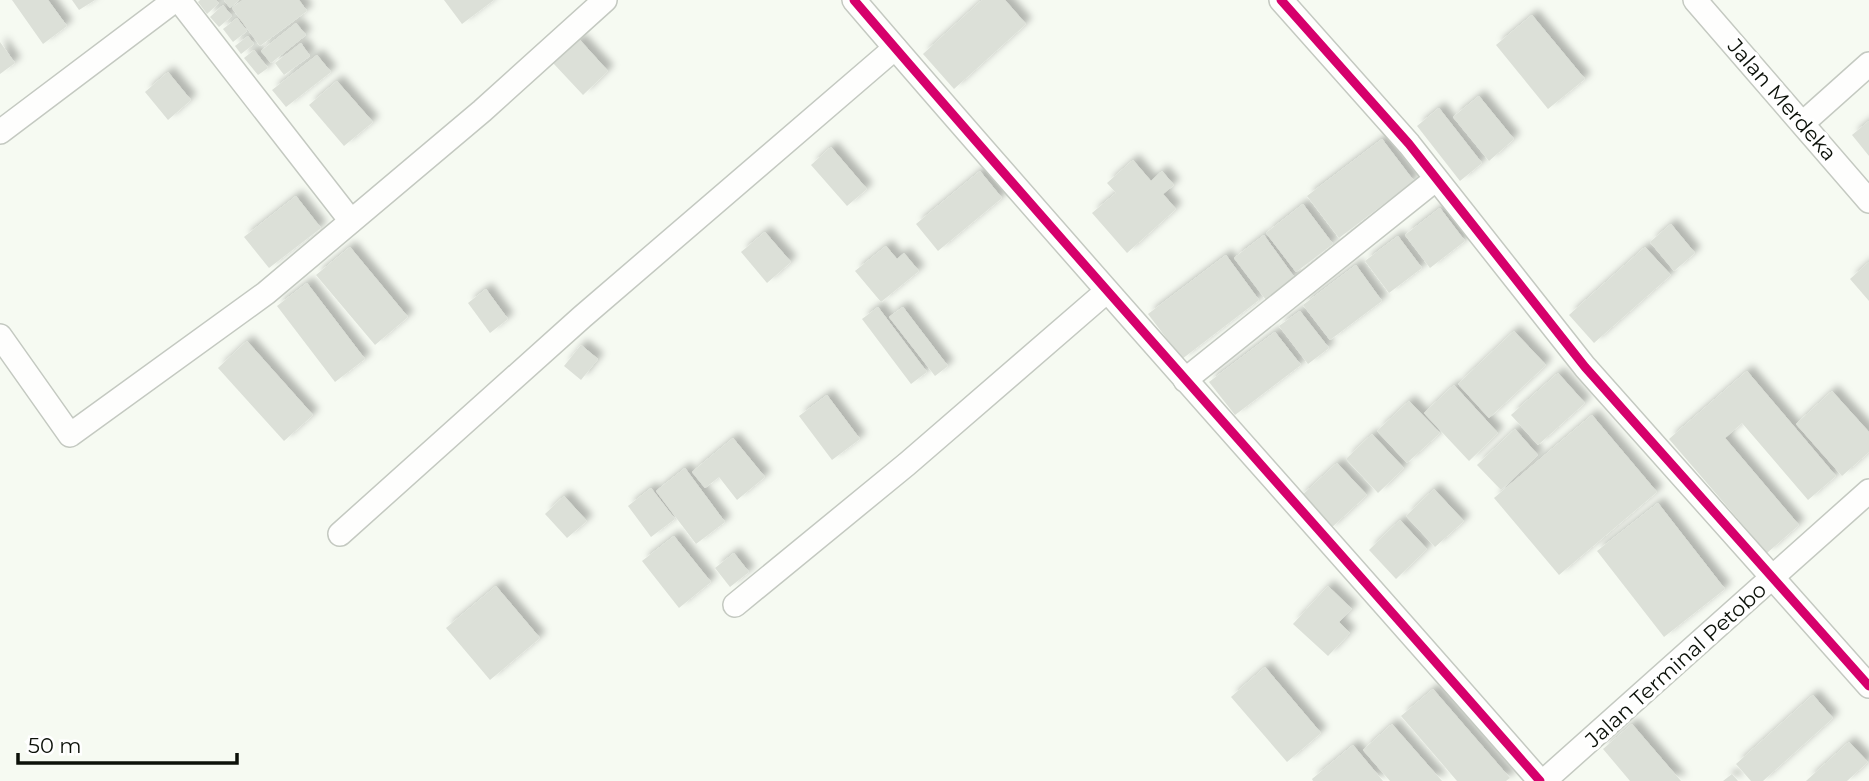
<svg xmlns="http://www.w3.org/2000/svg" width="1869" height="781" viewBox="0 0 1869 781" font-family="Montserrat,sans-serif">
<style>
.building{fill:#dce0d8;filter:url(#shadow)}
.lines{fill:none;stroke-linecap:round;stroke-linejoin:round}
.minor-casing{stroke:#c4c9c1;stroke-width:26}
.minor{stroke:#fefefd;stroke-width:23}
.cycleway-casing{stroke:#fff;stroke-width:13}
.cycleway{stroke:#d6006c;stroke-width:9}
.labels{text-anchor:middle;stroke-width:7;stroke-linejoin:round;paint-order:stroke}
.street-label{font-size:21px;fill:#0c1109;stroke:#fff}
</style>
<defs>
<filter id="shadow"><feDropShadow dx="6" dy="-6" stdDeviation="3.5" flood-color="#0004"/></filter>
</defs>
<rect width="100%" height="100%" fill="#f6faf2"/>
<g class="building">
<path d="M12 0H48L67 26 43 44Z"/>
<path d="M72 0H95L79 10Z"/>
<path d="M200 0H216L219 3 207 14 198 2Z"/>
<path d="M224 0H239L230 8Z"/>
<path d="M243 0H299L307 11 260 46 232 8Z"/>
<path d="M444 0H494L462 24Z"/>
<path d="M982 0H1005L1026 24 954 89 923 54Z"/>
<path d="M223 5 232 16 219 27 210 17Z"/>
<path d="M1532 15 1585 79 1548 109 1496 45Z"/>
<path d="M237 18 247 31 233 42 223 29Z"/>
<path d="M296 23 306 35 271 63 261 51Z"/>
<path d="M248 36 254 44 241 54 235 46Z"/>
<path d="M579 39 608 71 583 95 553 63Z"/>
<path d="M0 42 15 63 0 74Z"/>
<path d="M301 43 310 56 284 75 275 63Z"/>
<path d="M254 50 268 68 258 75 244 58Z"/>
<path d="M317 55 331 72 286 107 272 90Z"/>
<path d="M168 72 191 100 168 120 145 92Z"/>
<path d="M337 81 373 122 344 146 309 105Z"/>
<path d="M1479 96 1514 139 1489 161 1453 117Z"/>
<path d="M1439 108 1482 163 1460 181 1417 126Z"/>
<path d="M1869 121V156L1852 135Z"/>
<path d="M1382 139 1414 181 1339 238 1307 196Z"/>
<path d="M831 147 867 189 847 206 811 165Z"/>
<path d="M1133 160 1151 181 1162 171 1174 185 1163 194 1176 209 1127 253 1092 213 1116 193 1107 183Z"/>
<path d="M980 171 1002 198 938 251 916 224Z"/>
<path d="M296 196 321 228 269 268 244 237Z"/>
<path d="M1303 204 1333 244 1296 272 1266 233Z"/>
<path d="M1440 208 1465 241 1430 268 1405 235Z"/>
<path d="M1671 224 1695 253 1674 271 1650 242Z"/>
<path d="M765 232 791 262 767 283 741 252Z"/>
<path d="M1264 235 1295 278 1266 300 1234 258Z"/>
<path d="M1398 236 1422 268 1389 293 1365 261Z"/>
<path d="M886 246 897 259 904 253 919 271 881 302 855 271Z"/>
<path d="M350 247 408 317 375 345 316 275Z"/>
<path d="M1645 247 1671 275 1594 343 1569 315Z"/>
<path d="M1226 255 1259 300 1182 359 1148 314Z"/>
<path d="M1869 262V301L1850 279Z"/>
<path d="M1356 265 1382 301 1330 340 1303 305Z"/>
<path d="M307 283 365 359 335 382 277 306Z"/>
<path d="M486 289 508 319 490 333 468 303Z"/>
<path d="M878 307 927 372 911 384 862 319Z"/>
<path d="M903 307 948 366 935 376 889 317Z"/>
<path d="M1300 311 1329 348 1308 364 1279 326Z"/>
<path d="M1514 331 1546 365 1489 418 1458 384Z"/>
<path d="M1275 332 1301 365 1235 415 1209 382Z"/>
<path d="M247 341 313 415 284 441 218 368Z"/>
<path d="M581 345 598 359 581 380 564 366Z"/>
<path d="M1747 371 1836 476 1808 500 1742 423 1725 438 1799 525 1767 553 1669 439Z"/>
<path d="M1558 373 1585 403 1538 445 1511 415Z"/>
<path d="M1454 385 1498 433 1469 461 1424 413Z"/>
<path d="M1832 391 1869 432V452L1842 476 1796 424Z"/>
<path d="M827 395 860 439 832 460 799 416Z"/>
<path d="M1409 401 1440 433 1407 463 1377 431Z"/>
<path d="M1592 415 1657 492 1559 575 1494 498Z"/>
<path d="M1515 429 1538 455 1501 490 1477 465Z"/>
<path d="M1372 434 1404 468 1378 493 1346 459Z"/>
<path d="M733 438 765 477 737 500 719 477 705 488 692 472Z"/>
<path d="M1337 463 1367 495 1329 530 1299 498Z"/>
<path d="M685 468 725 522 696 544 656 491Z"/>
<path d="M651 488 675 519 651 537 628 506Z"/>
<path d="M1434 489 1464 521 1435 547 1406 516Z"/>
<path d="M564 496 587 521 567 538 545 514Z"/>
<path d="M1658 503 1725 589 1664 637 1597 551Z"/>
<path d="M1400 520 1427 549 1396 579 1369 550Z"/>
<path d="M674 536 711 582 679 608 642 561Z"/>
<path d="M734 553 749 572 730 587 715 568Z"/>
<path d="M496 586 540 638 490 680 446 628Z"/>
<path d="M1328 586 1352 609 1339 622 1350 633 1328 656 1293 624Z"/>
<path d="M1265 667 1321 733 1287 762 1231 697Z"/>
<path d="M1433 689 1510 778 1506 781H1457L1401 716Z"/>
<path d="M1813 695 1833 718 1763 781H1751L1736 764Z"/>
<path d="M1392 724 1442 781H1390L1363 750Z"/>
<path d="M1632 724 1681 781H1630L1603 749Z"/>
<path d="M1849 742 1868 762 1847 781H1806Z"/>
<path d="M1353 745 1383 781H1313L1312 779Z"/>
<path d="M1732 774 1738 781H1723Z"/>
</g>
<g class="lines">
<g class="minor-casing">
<g id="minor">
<path d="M179 0 351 221"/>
<path d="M854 0C1079 263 1312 520 1540 781"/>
<path d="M1281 0 1409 144 1585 367 1869 686"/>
<path d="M1695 0 1869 201"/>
<path d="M1803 123 1869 64"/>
<path d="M0 132 175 0"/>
<path d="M0 336 70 435 266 293 482 111 605 0"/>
<path d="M1185 380 1436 179"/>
<path d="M340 534 582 317 895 48"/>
<path d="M735 605 907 464 1107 291"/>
<path d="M1544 781 1869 491"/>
</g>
</g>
<use href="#minor" class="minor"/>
<g class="cycleway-casing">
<g id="cycleway">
<path d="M854 0C1079 263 1312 520 1540 781"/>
<path d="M1281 0 1409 144 1585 367 1869 686"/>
</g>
</g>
<use href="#cycleway" class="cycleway"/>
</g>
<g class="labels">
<g class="street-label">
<text transform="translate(1782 100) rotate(49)" y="7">Jalan Merdeka</text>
<text transform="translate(1676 665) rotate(-42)" y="7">Jalan Terminal Petobo</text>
</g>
</g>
<path d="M18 753v10h219v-10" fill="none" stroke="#0c1109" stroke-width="3.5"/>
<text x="28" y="753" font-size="21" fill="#0c1109" stroke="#ffffff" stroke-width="5" paint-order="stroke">50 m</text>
</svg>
